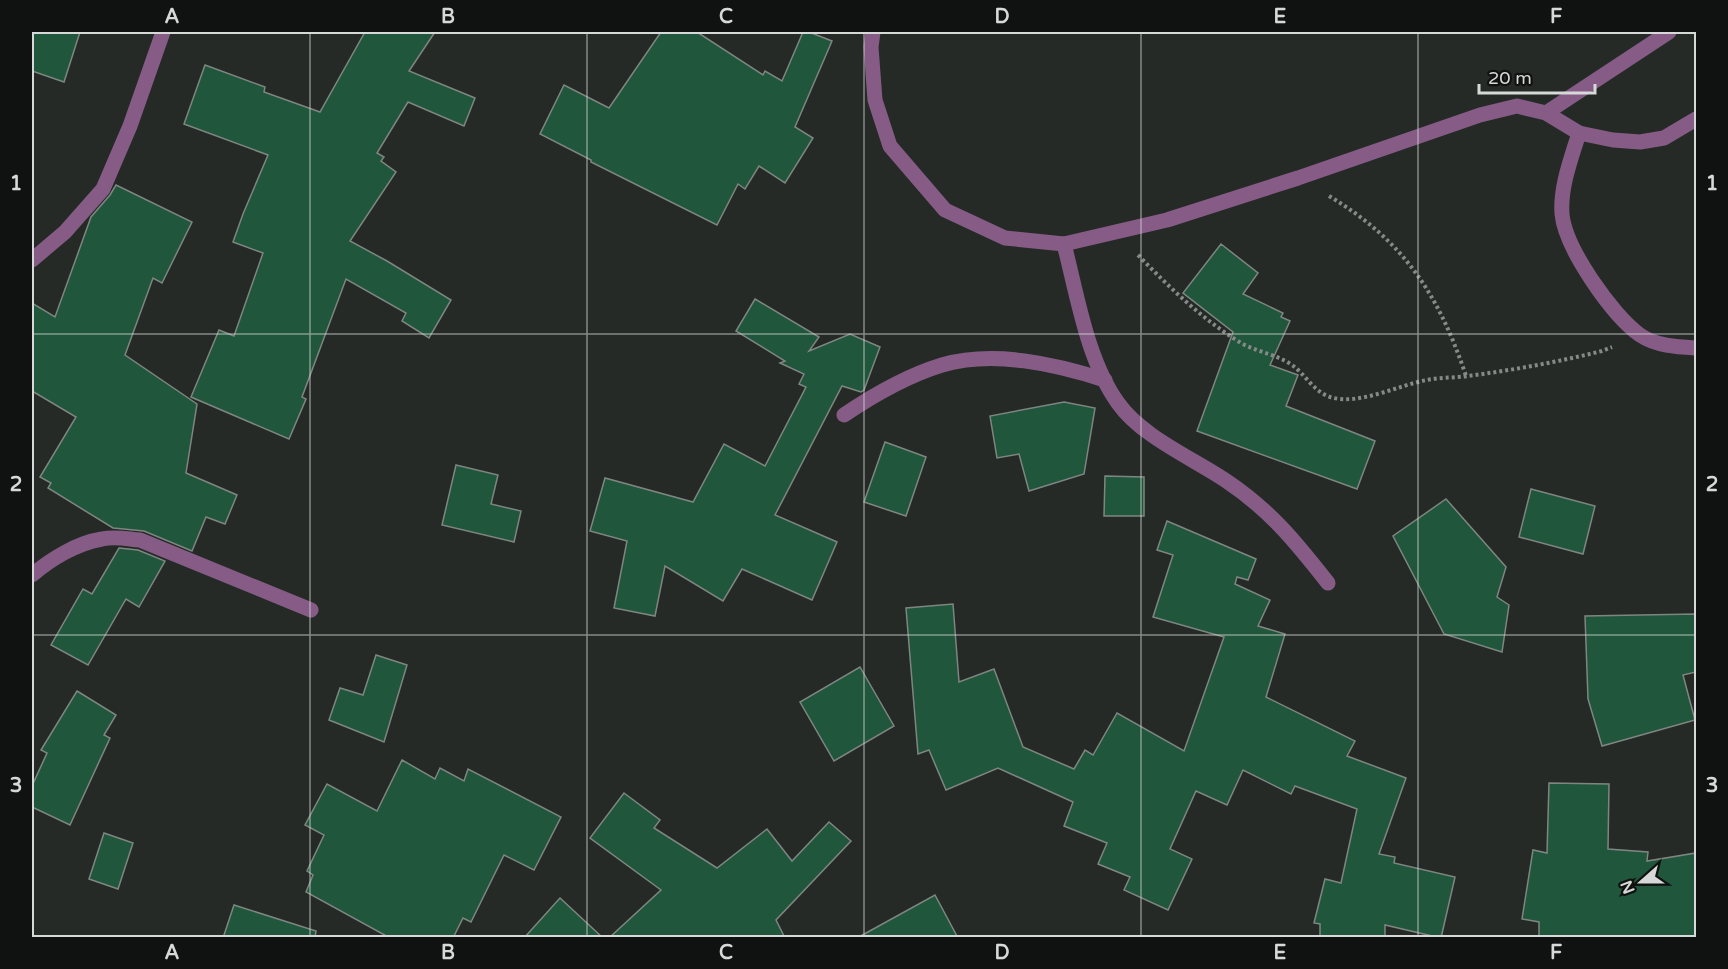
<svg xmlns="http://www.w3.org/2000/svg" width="1728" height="969" viewBox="0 0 1728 969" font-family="'Varela Round',sans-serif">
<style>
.building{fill:#20563b;stroke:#7f8682;stroke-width:1.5}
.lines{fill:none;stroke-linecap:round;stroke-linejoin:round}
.path{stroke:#858987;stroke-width:4;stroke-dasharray:3 3;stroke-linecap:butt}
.minor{stroke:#865c86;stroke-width:15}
.grid{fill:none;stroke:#d6d9d7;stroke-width:1.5;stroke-opacity:0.55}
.neatline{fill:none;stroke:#d6d9d7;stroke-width:2}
.grid-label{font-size:20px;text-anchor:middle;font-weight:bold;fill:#d6d9d7}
</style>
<rect width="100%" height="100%" fill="#252a27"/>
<g class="building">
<path d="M32 32H80L64 82 32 71Z"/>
<path d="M365 32H435L409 71 475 98 464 126 408 102 377 153 384 157 381 161 396 172 350 241 387 261 451 300 429 338 402 321 406 313 346 279 302 397 306 399 289 439 191 397 219 330 234 336 263 253 233 242 243 214 268 155 184 124 205 65 265 87 264 92 320 112Z"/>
<path d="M661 32H697L763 75 765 71 782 81 803 32H809L832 41 795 127 813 138 785 183 759 166 745 189 738 184 717 225 591 162V160L540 134 564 85 609 108Z"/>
<path d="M116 185 192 222 162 283 153 278 125 355 197 404 186 473 237 495 225 524 206 517 192 551 144 531 113 528 48 488 51 483 40 477 76 417 32 391V303L55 317 91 217 110 195Z"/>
<path d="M1221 244 1258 273 1243 294 1283 313 1281 317 1290 321 1270 365 1298 375 1286 406 1375 441 1357 489 1197 431 1233 332 1183 293Z"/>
<path d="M755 299 819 337 809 351 850 334 880 347 864 390 861 392 842 386 775 515 837 542 812 600 742 569 723 601 665 566 655 616 614 608 627 541 590 531 605 478 693 502 724 444 765 466 806 387 799 384 804 374 780 363 785 361 736 331Z"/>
<path d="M1064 402 1095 408 1084 474 1029 491 1019 454 997 458 990 416Z"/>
<path d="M885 442 926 457 906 516 864 502Z"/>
<path d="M456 465 498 475 491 504 521 511 514 542 442 525Z"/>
<path d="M1105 476 1144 477V516H1104Z"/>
<path d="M1531 489 1595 506 1583 554 1519 537Z"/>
<path d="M1446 499 1506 567 1497 597 1509 605 1502 652 1444 634 1393 536Z"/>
<path d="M1167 521 1256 559 1248 580 1237 577 1235 584 1270 600 1258 626 1285 634 1266 697 1355 741 1347 756 1406 778 1379 854 1395 857 1394 863 1455 877 1441 938 1385 925V938H1320V924L1314 923 1325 879 1341 883 1357 809 1295 786 1291 794 1243 770 1227 805 1196 791 1170 849 1192 859 1168 910 1124 890 1130 877 1098 864 1107 843 1064 826 1073 802 998 768 946 790 929 750 918 754 906 608 953 604 959 682 994 669 1023 747 1074 769 1085 750 1093 755 1117 713 1184 751 1224 637 1153 617 1173 555 1157 550Z"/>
<path d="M119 548 138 550 165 561 139 607 126 599 88 665 51 645 83 589 92 594Z"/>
<path d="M1696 614V672L1683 675 1695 720 1602 746 1588 699 1585 616Z"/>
<path d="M376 655 407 665 384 742 329 720 340 688 363 695Z"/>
<path d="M860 667 894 726 834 761 800 702Z"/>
<path d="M77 691 116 715 104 735 110 738 70 825 32 807V786L47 753 41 750Z"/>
<path d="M402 760 435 779 440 768 464 781 468 769 561 817 534 870 504 855 471 922 463 918 453 938H390L306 892 313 875 307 871 324 835 305 825 327 784 377 811Z"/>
<path d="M1549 783 1609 784 1608 849 1648 852 1647 861 1696 853V938H1539V922L1522 919 1533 850 1547 853Z"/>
<path d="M624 793 660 820 654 828 717 868 767 829 792 861 829 822 851 841 776 920 785 938H609L661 890 590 838Z"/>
<path d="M104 833 133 843 118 889 89 879Z"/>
<path d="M935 895 958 938H857Z"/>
<path d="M560 898 603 938H524Z"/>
<path d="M234 905 316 931 315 938H223Z"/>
</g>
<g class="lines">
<g class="path">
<path d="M1329 196C1404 241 1439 295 1466 376"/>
<path d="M1138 255C1170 288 1202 319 1241 343 1257 352 1276 354 1292 365 1305 374 1313 391 1330 397 1358 406 1399 385 1427 380 1441 377 1455 378 1468 376 1513 370 1558 362 1602 351L1612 347"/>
</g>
<g class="minor">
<path d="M873 32 871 47 875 100 890 146 945 210 1005 238 1064 244 1167 220 1298 178 1480 115 1517 106 1546 113 1579 133 1613 140 1640 142 1664 138 1696 119"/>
<path d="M1546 113 1669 32"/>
<path d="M1579 133C1571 159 1560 187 1562 214 1565 248 1612 315 1640 335 1656 346 1677 347 1696 348"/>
<path d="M1064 244C1077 294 1087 360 1118 403 1141 436 1192 458 1225 480 1270 510 1295 541 1328 583"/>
<path d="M32 260 65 232 103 189 130 126 163 32"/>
<path d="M844 415C875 394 906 376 942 365 994 350 1055 364 1105 380"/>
<path d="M32 575C51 559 77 543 102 539 115 536 127 539 140 540L311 610"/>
</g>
</g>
<path class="grid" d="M310 32V938M587 32V938M864 32V938M1141 32V938M1418 32V938M32 334H1696M32 635H1696"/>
<rect width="1728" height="969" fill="none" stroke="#0f1210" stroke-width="66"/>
<g transform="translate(1641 882) rotate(249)" stroke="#0f1210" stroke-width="4.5" paint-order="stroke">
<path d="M0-4.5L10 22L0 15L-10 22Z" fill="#d6d9d7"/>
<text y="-9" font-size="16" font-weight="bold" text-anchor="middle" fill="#d6d9d7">N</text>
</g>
<path d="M1479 84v9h116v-9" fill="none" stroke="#d6d9d7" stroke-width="3"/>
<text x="1488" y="84" font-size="18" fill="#d6d9d7" stroke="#0f1210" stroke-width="4.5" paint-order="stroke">20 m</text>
<rect x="33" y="33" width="1662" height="903" class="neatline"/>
<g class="grid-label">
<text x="172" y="23">A</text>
<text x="448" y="23">B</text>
<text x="726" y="23">C</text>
<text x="1002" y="23">D</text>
<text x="1280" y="23">E</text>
<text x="1556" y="23">F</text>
<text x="16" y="190">1</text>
<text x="1712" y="190">1</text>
<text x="16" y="491">2</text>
<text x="1712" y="491">2</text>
<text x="16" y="792">3</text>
<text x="1712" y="792">3</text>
<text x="172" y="959">A</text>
<text x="448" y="959">B</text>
<text x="726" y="959">C</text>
<text x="1002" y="959">D</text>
<text x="1280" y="959">E</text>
<text x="1556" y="959">F</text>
</g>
</svg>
